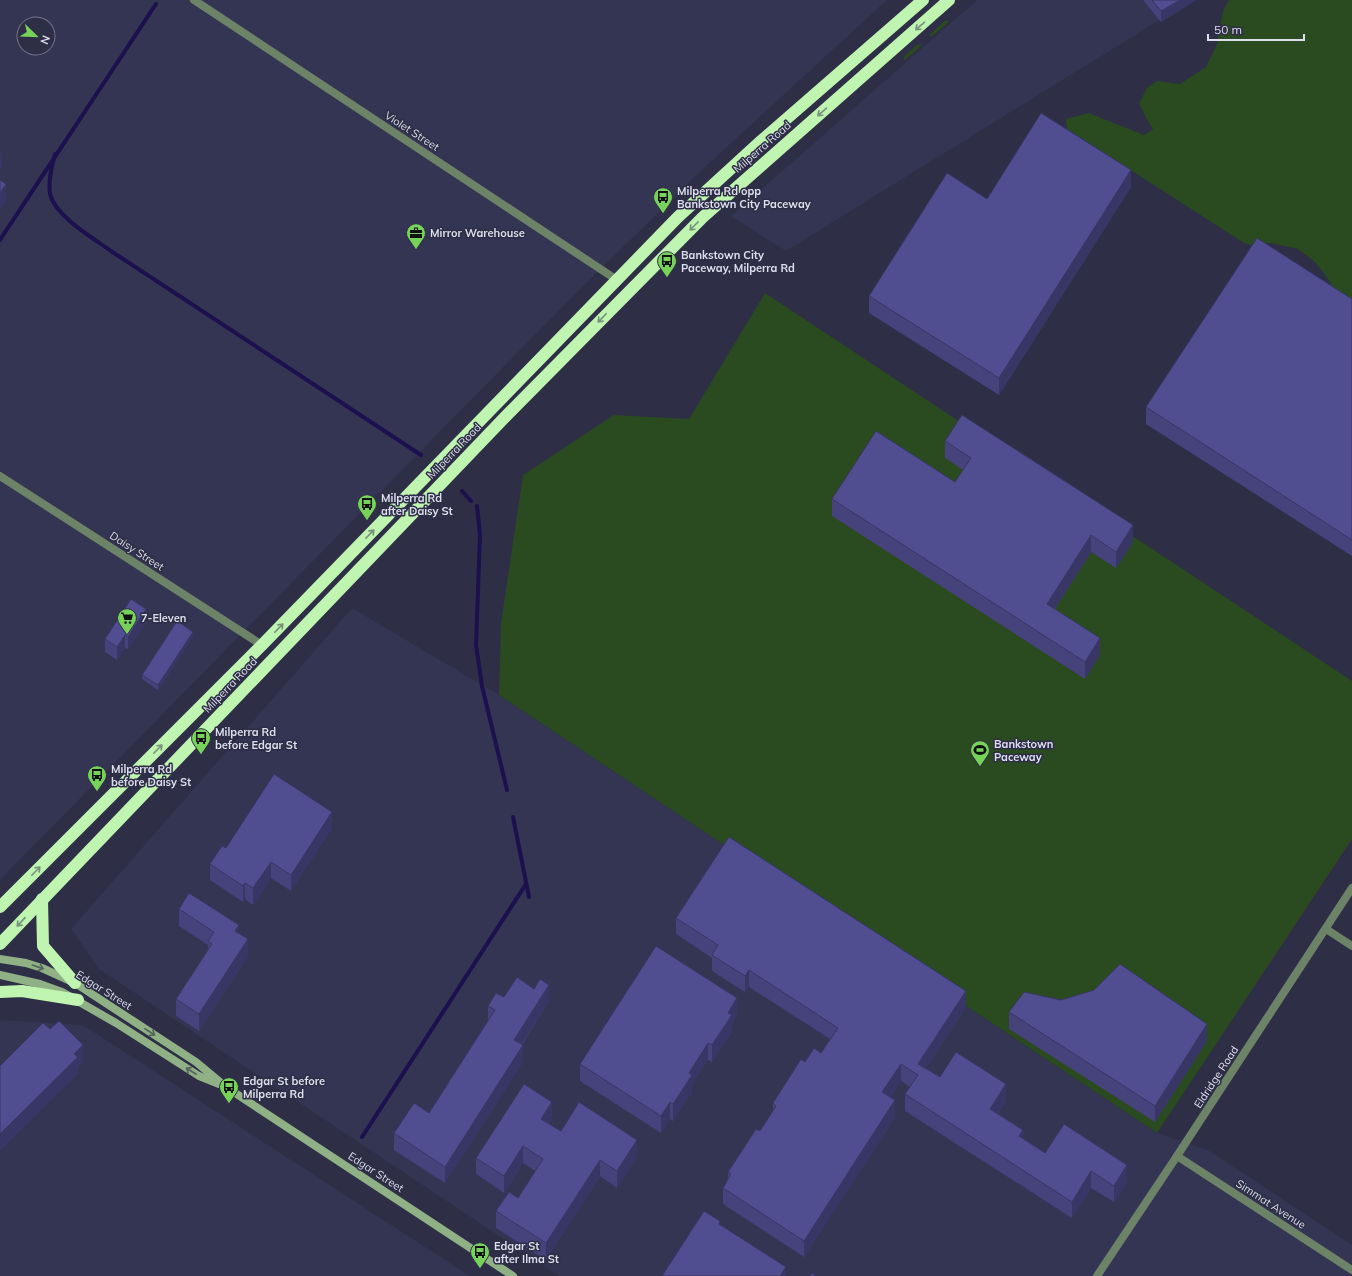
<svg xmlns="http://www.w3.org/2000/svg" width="1352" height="1276" viewBox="0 0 1352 1276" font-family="Mulish,sans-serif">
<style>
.built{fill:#343453;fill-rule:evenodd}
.green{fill:#2a4a20}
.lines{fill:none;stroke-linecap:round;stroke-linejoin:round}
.stream{stroke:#1c104e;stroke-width:4}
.street{stroke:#6d8367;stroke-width:8}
.secondary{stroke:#8fb185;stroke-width:8}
.highway{stroke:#bff5b0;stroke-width:12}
.wall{fill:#45427c}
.shaded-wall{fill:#383665}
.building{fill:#504d90;stroke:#383665}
.oneway{stroke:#76927b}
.oneway2{stroke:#55625f}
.labels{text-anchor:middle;stroke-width:3;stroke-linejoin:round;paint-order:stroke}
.street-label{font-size:11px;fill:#dddeee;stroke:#2e2e46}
.poi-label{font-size:11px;font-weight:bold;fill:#dddeee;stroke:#2e2e46;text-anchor:start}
</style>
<rect width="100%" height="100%" fill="#2e2e46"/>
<g class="built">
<path d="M0 0H887L702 170 577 292 0 880ZM24 24H48V48H24Z"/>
<path d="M977 0H1192L786 251 731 216Z"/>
<path d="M352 608 499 695 1157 1133 1208 1150 1352 1245V1276H559L99 969 71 929Z"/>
<path d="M0 1020 83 1025 470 1276H0Z"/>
</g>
<g class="green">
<path d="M1229 0H1352V302L1337 294 1326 276 1314 261 1298 249 1271 243 1252 245 1244 243 1067 129 1066 119 1089 113 1144 135 1153 129 1146 118 1139 103 1147 88 1157 81 1180 84 1206 67 1217 44 1223 11Z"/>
<path d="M946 20 949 22 931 37 930 34Z"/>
<path d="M918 44 922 45 905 60 903 57Z"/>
<path d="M765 293 1352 681V839L1157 1133 499 695 501 623 523 475 614 415 689 419Z"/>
</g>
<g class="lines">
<g class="stream">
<path d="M55 154C52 167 48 180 50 194 55 216 93 238 111 251L421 455"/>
<path d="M0 240 156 4"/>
<path d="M462 491 471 501"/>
<path d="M477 506 480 535 476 645 482 686 507 790"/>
<path d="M513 817 529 897"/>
<path d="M362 1137 526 884"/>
</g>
<g class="street">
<path d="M194 0 617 280"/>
<path d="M0 476 262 645"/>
<path d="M1326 929 1352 946"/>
<path d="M1177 1156 1352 1270"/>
<path d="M1097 1276 1177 1156 1352 888"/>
</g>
<g class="secondary">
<path d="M0 959 26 963 42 968 75 983 196 1062 226 1087 513 1276"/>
<path d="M0 975 40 984 62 992 116 1023 199 1076 219 1084"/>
</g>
<g class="highway">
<path d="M42 899 43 946 75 983"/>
<path d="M0 907 262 645 678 217 761 141 923 0"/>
<path d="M0 944 508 414 703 217 949 0"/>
<path d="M0 992 22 991 78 1000"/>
</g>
</g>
<g class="wall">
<path d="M1143 0H1196L1161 22Z"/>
<path d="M1131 187 999 395 869 313V296L987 199Z"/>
<path d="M1352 299V556L1146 424V407Z"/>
<path d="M945 441 1133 542 1116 568 1091 552 1055 609 1100 655 1085 679 832 516V499L955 482 963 470 945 458Z"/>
<path d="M146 622 128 649 125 648 117 660 105 652V639Z"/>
<path d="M193 636 158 690 142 679V675Z"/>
<path d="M332 828 291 891 271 878 253 905 245 899 243 902 210 880V864L226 848Z"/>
<path d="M179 909 239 933 248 956 199 1031 176 1016V999L208 949V945L179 926Z"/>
<path d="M676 918 966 1007 926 1068 940 1077 1006 1101 998 1114 1023 1138 1045 1153 1127 1182 1114 1202 1091 1188 1072 1218 905 1111V1094L910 1087 901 1081 890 1097 895 1117 804 1257 723 1204V1188L728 1180V1172L760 1131 773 1111V1103L805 1062 821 1053 830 1039 749 987 745 992 712 971V958L676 934Z"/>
<path d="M504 997 549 1001 522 1045 523 1062 445 1183 394 1150V1133L429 1113 488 1020V1006Z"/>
<path d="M1009 1012 1207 1041 1155 1122 1009 1029Z"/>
<path d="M737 1015 732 1024V1032L712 1062 708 1060 692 1084V1092L673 1121 670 1119 661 1133 580 1081V1064Z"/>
<path d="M552 1119 549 1124 561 1131 637 1157 617 1188 600 1176 546 1260 496 1228V1211L518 1198 535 1171 523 1163 504 1193 476 1174V1158Z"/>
</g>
<g class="shaded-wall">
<path d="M1180 0H1196L1161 22V11Z"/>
<path d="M2 151V168L0 171V154Z"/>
<path d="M1131 170V187L999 395V378Z"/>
<path d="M6 184V201L0 210V193Z"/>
<path d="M1133 525V542L1116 568V552Z"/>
<path d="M1091 535V552L1047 621V604Z"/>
<path d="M146 609V622L128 649V637Z"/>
<path d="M193 632V636L158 690V685Z"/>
<path d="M125 635V648L117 660V647Z"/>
<path d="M1100 638V655L1085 679V662Z"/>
<path d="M332 812V828L291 891V875Z"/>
<path d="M271 862V878L253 905V888Z"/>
<path d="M245 883V899L243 902V886Z"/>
<path d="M239 925V942L235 931Z"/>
<path d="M248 939V956L199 1031V1014Z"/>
<path d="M749 970V987L745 992V976Z"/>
<path d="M549 985V1001L514 1056V1040Z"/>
<path d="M966 991V1007L918 1080V1064Z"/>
<path d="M737 998V1015L732 1024V1032L712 1062V1045L728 1013Z"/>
<path d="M1207 1024V1041L1155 1122V1106Z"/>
<path d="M708 1043V1060L692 1084V1092L673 1121V1104L689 1073Z"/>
<path d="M83 1045V1062L78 1067V1074L0 1151V1134Z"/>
<path d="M523 1045V1062L445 1183V1167Z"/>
<path d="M901 1064V1081L882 1109V1092Z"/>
<path d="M1006 1084V1101L990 1126V1109Z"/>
<path d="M895 1100V1117L804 1257V1241Z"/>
<path d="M552 1102V1119L541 1136V1119Z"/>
<path d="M670 1102V1119L661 1133V1116Z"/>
<path d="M1023 1130V1147L1019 1136Z"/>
<path d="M637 1140V1157L617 1188V1171Z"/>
<path d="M523 1146V1163L504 1193V1176Z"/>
<path d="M600 1160V1176L546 1260V1243Z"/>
<path d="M1127 1165V1182L1114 1202V1186Z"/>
<path d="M1091 1171V1188L1072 1218V1202Z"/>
<path d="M786 1267V1276H780Z"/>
</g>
<g class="building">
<path d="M1152 0H1180L1161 11Z"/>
<path d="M1041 113 1131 170 999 378 869 296 947 173 987 199Z"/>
<path d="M0 180 6 184 0 193Z"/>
<path d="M1257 238 1352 299V540L1146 407Z"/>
<path d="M962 415 1133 525 1116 552 1091 535 1047 604 1100 638 1085 662 832 499 876 431 955 482 971 458 945 441Z"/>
<path d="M131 599 146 609 128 637 125 635 117 647 105 639Z"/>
<path d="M177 621 193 632 158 685 142 675Z"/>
<path d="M274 774 332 812 291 875 271 862 253 888 245 883 243 886 210 864 222 846 226 848Z"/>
<path d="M729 837 966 991 918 1064 940 1077 956 1052 1006 1084 990 1109 1023 1130 1019 1136 1045 1153 1064 1124 1127 1165 1114 1186 1091 1171 1072 1202 905 1094 918 1075 901 1064 882 1092 895 1100 804 1241 723 1188 731 1174 728 1172 756 1129 760 1131 776 1106 773 1103 801 1059 805 1062 814 1048 821 1053 838 1028 749 970 745 976 712 955 718 945 676 918Z"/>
<path d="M189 893 239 925 235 931 248 939 199 1014 176 999 212 944 208 941 214 932 179 909Z"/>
<path d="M656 946 737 998 728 1013 732 1015 712 1045 708 1043 689 1073 692 1075 673 1104 670 1102 661 1116 580 1064Z"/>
<path d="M1120 964 1207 1024 1155 1106 1009 1012 1024 992 1061 1000 1094 990Z"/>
<path d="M517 977 534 989 540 979 549 985 514 1040 523 1045 445 1167 394 1133 414 1103 429 1113 495 1010 488 1006 496 993 504 997Z"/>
<path d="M59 1021 83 1045 74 1054 78 1057 0 1134V1066L43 1023 50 1029Z"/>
<path d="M524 1084 552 1102 541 1119 561 1131 579 1102 637 1140 617 1171 600 1160 546 1243 496 1211 509 1192 518 1198 543 1159 523 1146 504 1176 476 1158Z"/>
<path d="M704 1211 720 1221 719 1224 786 1267 780 1276H662Z"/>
<path d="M812 1273 816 1276H810Z"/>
</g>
<defs><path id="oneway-shaft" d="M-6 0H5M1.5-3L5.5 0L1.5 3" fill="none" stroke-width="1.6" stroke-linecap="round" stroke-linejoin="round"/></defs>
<g class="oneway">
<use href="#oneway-shaft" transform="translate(920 26) rotate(139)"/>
<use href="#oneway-shaft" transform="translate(822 112) rotate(139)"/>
<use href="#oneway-shaft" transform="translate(694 226) rotate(135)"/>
<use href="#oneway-shaft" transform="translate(602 318) rotate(134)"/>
<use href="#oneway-shaft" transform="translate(370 534) rotate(-46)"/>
<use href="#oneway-shaft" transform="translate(279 628) rotate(-46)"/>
<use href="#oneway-shaft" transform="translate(158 749) rotate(-45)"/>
<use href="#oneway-shaft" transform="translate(36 871) rotate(-45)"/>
<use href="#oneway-shaft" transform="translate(21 922) rotate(133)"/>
</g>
<g class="oneway2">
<use href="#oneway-shaft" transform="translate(38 967) rotate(19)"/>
<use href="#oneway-shaft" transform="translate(150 1032) rotate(33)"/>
<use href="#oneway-shaft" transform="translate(191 1071) rotate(-147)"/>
</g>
<defs>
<g id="bus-pin" transform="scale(1)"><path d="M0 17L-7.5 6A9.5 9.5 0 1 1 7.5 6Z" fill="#77d259" stroke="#2e2e46"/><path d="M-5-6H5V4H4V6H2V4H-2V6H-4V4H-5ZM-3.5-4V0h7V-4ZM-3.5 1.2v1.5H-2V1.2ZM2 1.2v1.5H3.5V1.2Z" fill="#111"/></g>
<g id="office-pin" transform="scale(1)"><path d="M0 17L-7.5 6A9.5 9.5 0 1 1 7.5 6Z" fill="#77d259" stroke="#2e2e46"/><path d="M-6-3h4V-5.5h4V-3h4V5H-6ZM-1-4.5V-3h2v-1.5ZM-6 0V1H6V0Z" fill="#111"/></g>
<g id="supermarket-pin" transform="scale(1)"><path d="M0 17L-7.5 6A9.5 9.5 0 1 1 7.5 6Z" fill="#77d259" stroke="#2e2e46"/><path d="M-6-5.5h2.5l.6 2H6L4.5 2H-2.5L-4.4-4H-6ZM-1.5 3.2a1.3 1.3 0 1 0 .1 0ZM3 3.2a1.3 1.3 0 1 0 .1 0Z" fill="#111"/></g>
<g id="stadium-pin" transform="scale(1)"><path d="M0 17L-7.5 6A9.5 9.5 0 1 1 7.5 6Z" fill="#77d259" stroke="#2e2e46"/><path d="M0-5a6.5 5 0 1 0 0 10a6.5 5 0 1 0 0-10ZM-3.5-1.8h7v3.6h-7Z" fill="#111"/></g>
</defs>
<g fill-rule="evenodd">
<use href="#bus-pin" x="663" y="197"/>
<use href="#office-pin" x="416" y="233"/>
<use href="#bus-pin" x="667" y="261"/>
<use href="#bus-pin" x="367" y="504"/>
<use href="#supermarket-pin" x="127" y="618"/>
<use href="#bus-pin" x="201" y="738"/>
<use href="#stadium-pin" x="980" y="750"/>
<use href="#bus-pin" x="97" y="775"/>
<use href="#bus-pin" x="229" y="1087"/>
<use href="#bus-pin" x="480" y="1252"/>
</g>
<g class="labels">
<g class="street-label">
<text transform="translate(412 131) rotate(33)" y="4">Violet Street</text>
<text transform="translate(762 147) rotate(-41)" y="4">Milperra Road</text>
<text transform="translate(454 451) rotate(-46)" y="4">Milperra Road</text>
<text transform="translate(137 551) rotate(33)" y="4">Daisy Street</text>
<text transform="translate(230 685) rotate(-46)" y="4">Milperra Road</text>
<text transform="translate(104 990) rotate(32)" y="4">Edgar Street</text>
<text transform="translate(1216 1077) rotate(-57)" y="4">Eldridge Road</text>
<text transform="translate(376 1172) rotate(33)" y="4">Edgar Street</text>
<text transform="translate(1271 1204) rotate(33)" y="4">Simmat Avenue</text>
</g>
<g class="poi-label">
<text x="677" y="195">Milperra Rd opp<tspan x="677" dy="13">Bankstown City Paceway</tspan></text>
<text x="430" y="237">Mirror Warehouse</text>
<text x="681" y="259">Bankstown City<tspan x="681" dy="13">Paceway, Milperra Rd</tspan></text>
<text x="381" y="502">Milperra Rd<tspan x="381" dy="13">after Daisy St</tspan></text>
<text x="141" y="622">7-Eleven</text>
<text x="215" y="736">Milperra Rd<tspan x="215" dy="13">before Edgar St</tspan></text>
<text x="994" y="748">Bankstown<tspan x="994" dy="13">Paceway</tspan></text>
<text x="111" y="773">Milperra Rd<tspan x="111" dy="13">before Daisy St</tspan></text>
<text x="243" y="1085">Edgar St before<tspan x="243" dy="13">Milperra Rd</tspan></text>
<text x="494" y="1250">Edgar St<tspan x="494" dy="13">after Ilma St</tspan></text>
</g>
</g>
<g transform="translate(36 36) rotate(113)"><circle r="19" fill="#2e2e46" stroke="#747489"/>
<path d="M0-3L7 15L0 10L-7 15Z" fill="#77d259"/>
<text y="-6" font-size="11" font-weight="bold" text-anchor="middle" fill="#dddeee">N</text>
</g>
<path d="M1208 34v6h96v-6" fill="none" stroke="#dddeee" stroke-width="2"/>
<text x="1214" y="34" font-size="12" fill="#dddeee" stroke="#2e2e46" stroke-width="3" paint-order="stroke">50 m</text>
</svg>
